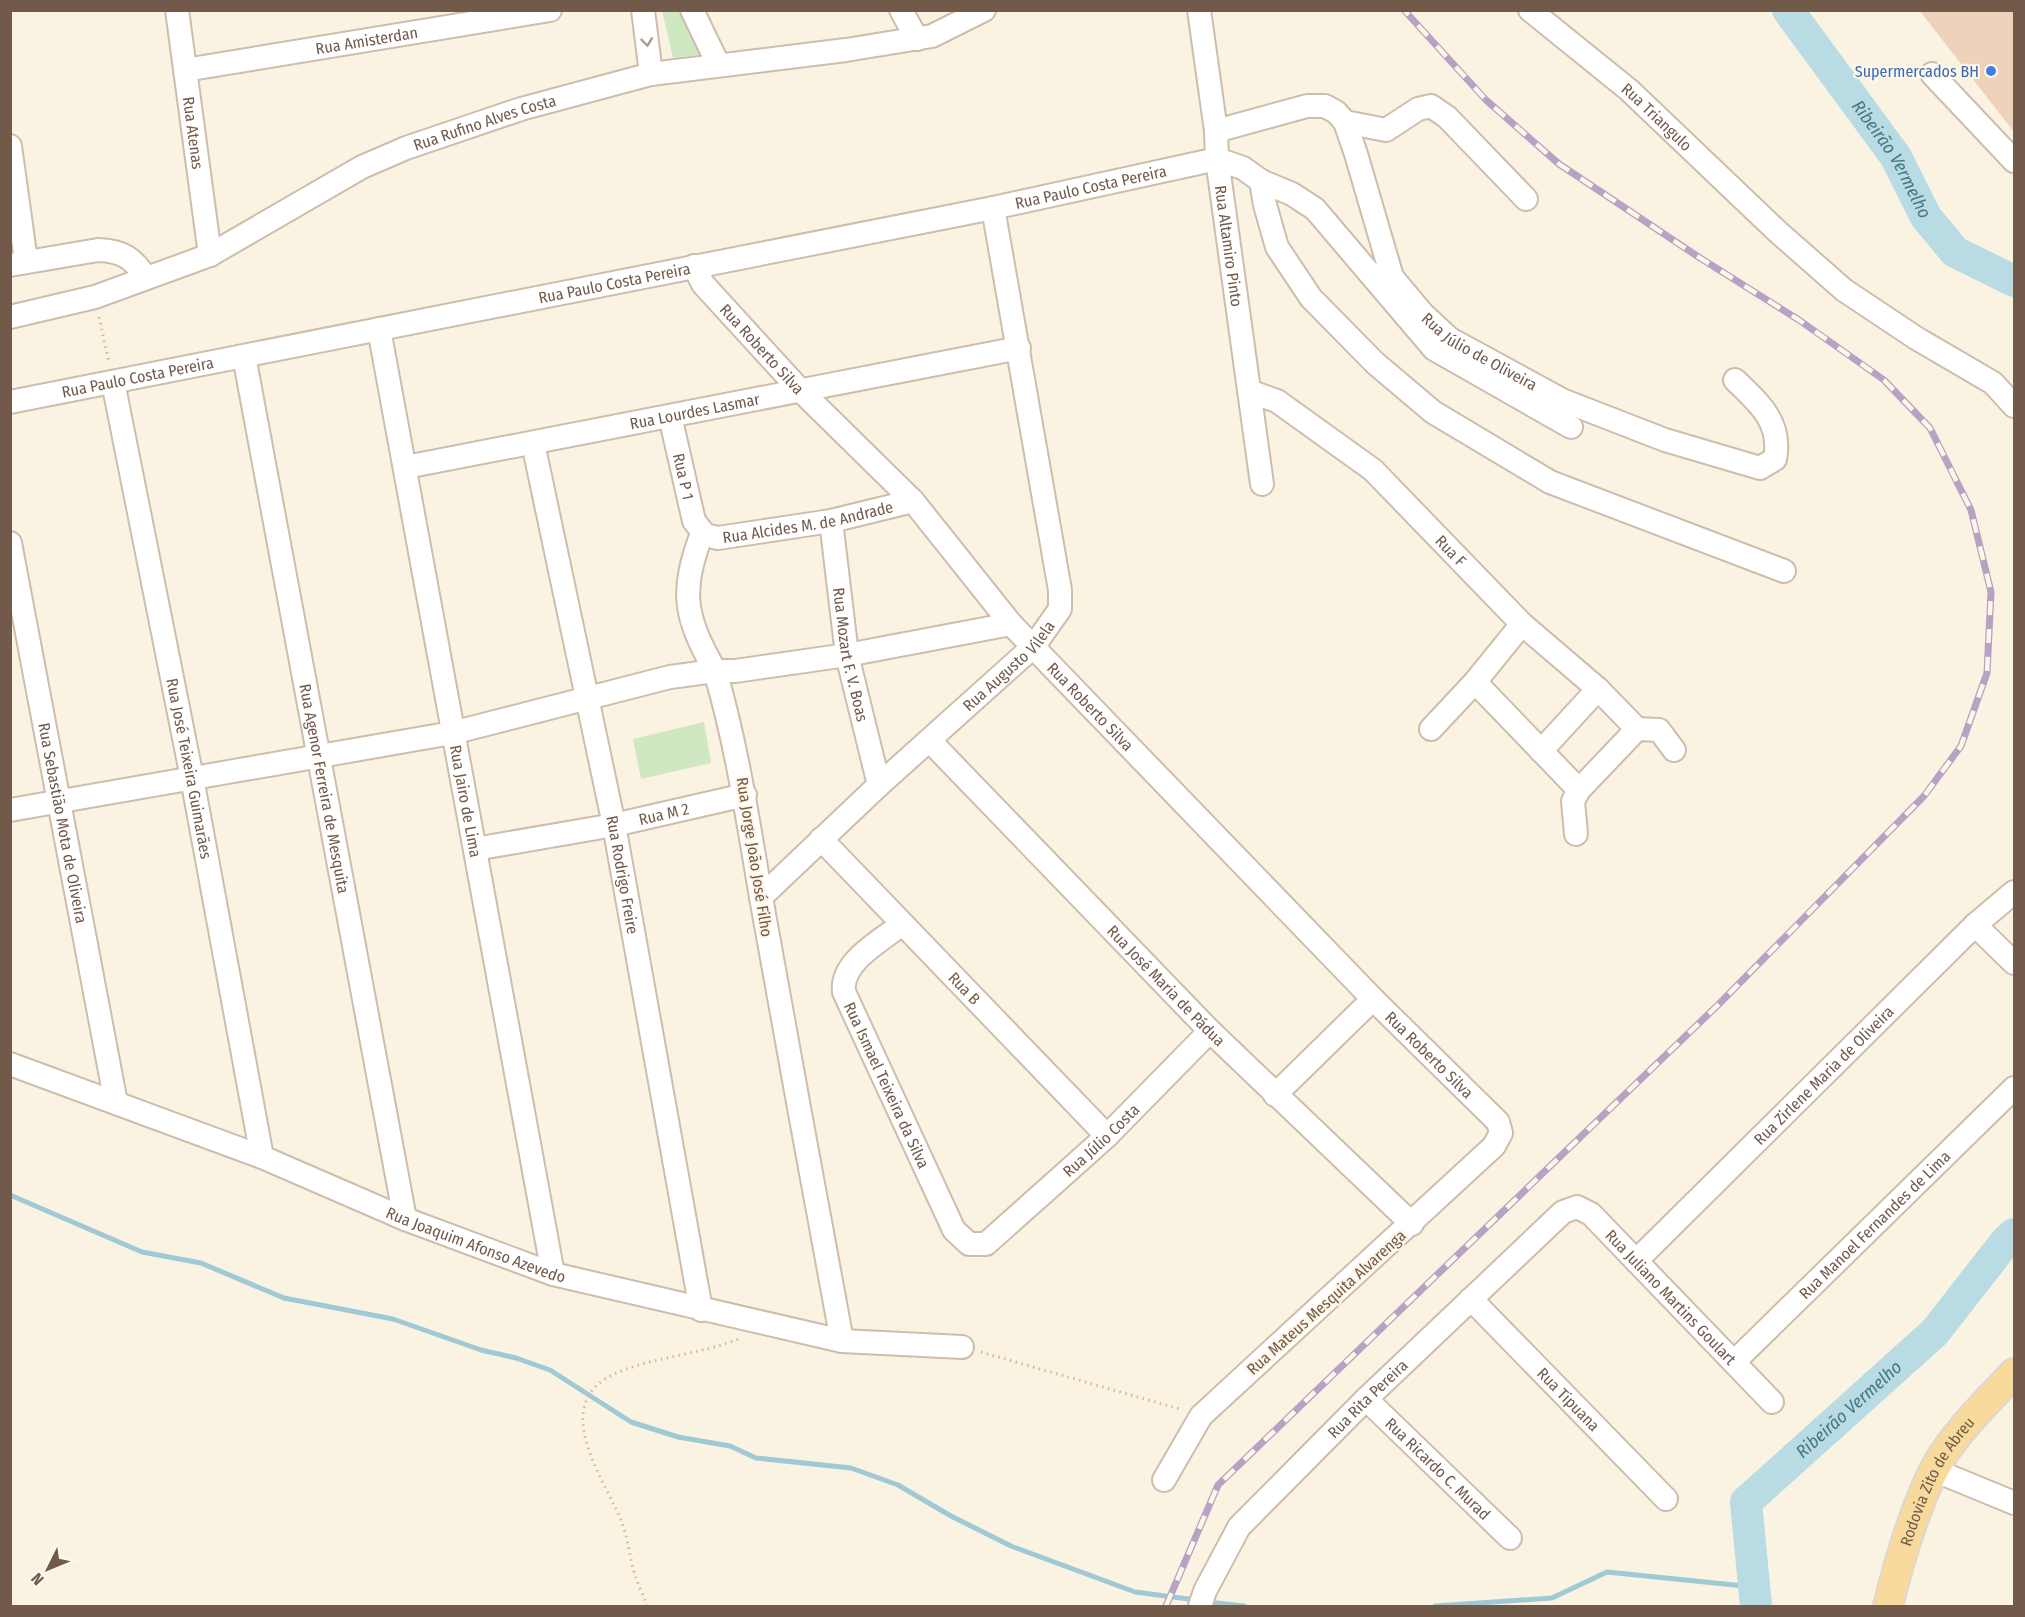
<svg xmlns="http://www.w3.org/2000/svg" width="2025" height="1617" viewBox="0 0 2025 1617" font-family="'Fira Sans Condensed',sans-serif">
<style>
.green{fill:#cfe8c2}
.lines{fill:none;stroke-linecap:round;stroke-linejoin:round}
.stream{stroke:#9fcad5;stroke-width:5}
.river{stroke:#b8dbe4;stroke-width:32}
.building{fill:#efd2bb}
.minor-casing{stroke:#cebdad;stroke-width:26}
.major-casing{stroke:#ddd7d4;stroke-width:32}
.path{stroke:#d4b69f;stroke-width:3;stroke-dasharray:1.5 4.5;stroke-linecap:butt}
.minor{stroke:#fff;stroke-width:22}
.major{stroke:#f8da9d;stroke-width:28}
.rail-casing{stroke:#b6a2c3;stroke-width:7}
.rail{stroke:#fef7e8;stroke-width:4.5;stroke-dasharray:14;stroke-linecap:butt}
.oneway{stroke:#aa9c92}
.shop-dot{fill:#3f7fe0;stroke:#fef7e8;stroke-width:2}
.labels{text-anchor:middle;stroke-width:4.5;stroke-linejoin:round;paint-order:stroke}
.street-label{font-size:16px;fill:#725a4a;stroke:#fef7e8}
.shop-label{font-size:16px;fill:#366cbe;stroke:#fef7e8;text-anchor:end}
.water-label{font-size:18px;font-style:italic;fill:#457785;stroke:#fef7e8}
</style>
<rect width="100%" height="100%" fill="#fbf3e2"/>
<g class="green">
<path d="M662 11H688L709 53 673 58Z"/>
<path d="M704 722 711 763 641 779 633 739Z"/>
</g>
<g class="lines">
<g class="stream">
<path d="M10 1195 142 1252 201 1263 284 1298 393 1319 481 1350 516 1358 550 1370 631 1422 678 1437 730 1446 756 1458 851 1468 898 1485 951 1516 1011 1546 1135 1592 1196 1600"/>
<path d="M1208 1602 1244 1606"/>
<path d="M1435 1606 1552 1598 1607 1572 1754 1587"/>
</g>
<g class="river">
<path id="s1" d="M1788 10 1896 157 1926 217 1955 252 2014 281"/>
<path id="s2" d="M1756 1606 1746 1502 1935 1332 2006 1241 2014 1234"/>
</g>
</g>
<path class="building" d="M1919 10H2014V132Z"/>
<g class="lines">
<g class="minor-casing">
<g id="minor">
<path id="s3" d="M177 10 210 255"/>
<path d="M643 10 651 74"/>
<path d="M692 10 718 64"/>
<path d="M901 10 917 39"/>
<path id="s4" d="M1199 10 1216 131 1217 159 1262 484"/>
<path id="s5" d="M1530 10 1629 90 1778 232 1844 290 1916 338 1993 383 2014 406"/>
<path id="s6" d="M185 70 550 10"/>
<path d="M1932 74 2014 161"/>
<path d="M1345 122 1386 130 1418 109 1431 106 1447 117 1526 199"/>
<path id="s7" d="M1216 131 1307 106H1325L1336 112 1345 122 1356 154 1392 277 1423 314 1450 339 1562 400 1665 440 1760 468 1775 459C1782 422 1759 403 1735 380"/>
<path d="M10 146 26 261"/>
<path d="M1217 159 1243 168 1261 181 1265 205 1277 247 1311 298 1375 363 1433 412 1550 482 1784 571"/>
<path d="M1261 181 1292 194 1315 209 1434 349 1571 427"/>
<path d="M10 265 98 250C123 251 133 258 146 278"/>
<path id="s8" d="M694 266 703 284 799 389 913 501 1011 624 1373 999 1498 1122 1501 1133 1494 1146 1201 1416 1164 1480"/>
<path id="s9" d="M10 317 95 297 210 255 362 167 406 148 521 109 651 74 846 50 932 36 984 10"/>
<path id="s10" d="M379 329 553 1274"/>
<path id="s11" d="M244 356 405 1219"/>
<path id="s12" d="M113 382 192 778 262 1157"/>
<path id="s13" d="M1249 391 1277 401 1373 470 1522 624 1598 689 1637 729"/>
<path id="s14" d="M10 402 993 208 1217 159"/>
<path id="s15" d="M670 416 694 521 705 535 718 538 831 521 913 501"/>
<path id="s16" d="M533 443 614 825 701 1310"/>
<path id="s17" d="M406 467 1019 348"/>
<path id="s18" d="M831 521 847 655 879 785"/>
<path id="s19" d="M10 543 116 1103"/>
<path d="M1475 682 1579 790"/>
<path d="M1431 729 1475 682 1522 624"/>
<path id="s20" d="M930 741 1210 1031 1412 1224"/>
<path d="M1541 751 1598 689"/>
<path d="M10 810 452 733 670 677 715 671C684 615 680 593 702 533"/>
<path d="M1576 834 1573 801 1579 790 1637 729 1659 730 1674 750"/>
<path id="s21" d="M821 839 1107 1136"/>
<path id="s22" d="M475 849 614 825 745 795"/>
<path id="s23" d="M761 897 879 785 1034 646 1060 609V590L993 208"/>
<path id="s24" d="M902 924C881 941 840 962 844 992L954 1230 969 1244H986L1107 1136 1210 1031"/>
<path d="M1975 925 2014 963"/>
<path id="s25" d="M10 1064 262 1157 405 1219 553 1274 842 1341 962 1347"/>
<path d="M1275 1095 1373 999"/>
<path id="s26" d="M1636 1261 1975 925 2014 892"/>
<path id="s27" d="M1471 1299 1666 1499"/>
<path d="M842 1341C816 1202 791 1064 766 925 750 838 740 756 715 671H735L847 655 1011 624"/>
<path id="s28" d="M1735 1361 2014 1088"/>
<path id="s29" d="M1366 1399 1510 1538"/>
<path d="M1934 1470 2014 1503"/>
<path id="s30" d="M1200 1606 1205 1591 1239 1527 1366 1399 1563 1212 1577 1207 1591 1214 1772 1402"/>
</g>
</g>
<g class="major-casing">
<g id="major">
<path id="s31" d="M1888 1606C1899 1561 1913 1514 1933 1472 1951 1436 1987 1402 2014 1373"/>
</g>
</g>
<g class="path">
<path d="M99 317 109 363"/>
<path d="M981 1352 1183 1410"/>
<path d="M647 1606C643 1594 636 1581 633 1568 629 1553 628 1538 622 1523 607 1483 553 1413 605 1379 639 1358 702 1355 741 1338"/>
</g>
<use href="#minor" class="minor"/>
<use href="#major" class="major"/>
<g class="rail-casing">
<path id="rail" d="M1166 1606 1218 1485 1719 1004 1924 796 1961 746 1987 673 1991 592 1971 510 1930 428 1884 380 1799 320 1697 256 1559 164 1486 100 1404 10"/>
</g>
<use href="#rail" class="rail"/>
</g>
<defs><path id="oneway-chevron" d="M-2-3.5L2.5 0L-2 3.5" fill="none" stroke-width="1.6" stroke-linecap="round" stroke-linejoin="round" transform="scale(1.5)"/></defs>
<use class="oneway" href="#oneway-chevron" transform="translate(647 42) rotate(83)"/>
<circle class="shop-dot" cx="1991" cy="71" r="6"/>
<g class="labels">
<g class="street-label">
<text dy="6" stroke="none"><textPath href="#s6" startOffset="184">Rua Amisterdan</textPath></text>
<text dy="6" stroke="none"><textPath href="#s5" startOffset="166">Rua Triangulo</textPath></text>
<text dy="6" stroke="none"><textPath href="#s9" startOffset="516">Rua Rufino Alves Costa</textPath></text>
<text dy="6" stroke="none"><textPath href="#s3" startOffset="124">Rua Atenas</textPath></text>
<text dy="6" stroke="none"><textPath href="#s14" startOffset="1102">Rua Paulo Costa Pereira</textPath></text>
<text dy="6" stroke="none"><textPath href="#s4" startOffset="238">Rua Altamiro Pinto</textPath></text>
<text dy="6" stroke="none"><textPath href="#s14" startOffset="616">Rua Paulo Costa Pereira</textPath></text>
<text dy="6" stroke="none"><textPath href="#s8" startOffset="108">Rua Roberto Silva</textPath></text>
<text dy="6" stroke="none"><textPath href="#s7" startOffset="417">Rua Júlio de Oliveira</textPath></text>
<text dy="6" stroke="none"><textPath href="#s14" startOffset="130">Rua Paulo Costa Pereira</textPath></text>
<text dy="6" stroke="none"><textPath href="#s17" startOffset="294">Rua Lourdes Lasmar</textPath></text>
<text dy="6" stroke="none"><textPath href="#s15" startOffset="62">Rua P 1</textPath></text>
<text dy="6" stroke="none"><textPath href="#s15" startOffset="230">Rua Alcides M. de Andrade</textPath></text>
<text dy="6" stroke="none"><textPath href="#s13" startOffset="260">Rua F</textPath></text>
<text dy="6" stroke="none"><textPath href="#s18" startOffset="135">Rua Mozart F. V. Boas</textPath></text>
<text dy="6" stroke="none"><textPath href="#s23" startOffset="339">Rua Augusto Vilela</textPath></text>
<text dy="6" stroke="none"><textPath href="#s8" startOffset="594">Rua Roberto Silva</textPath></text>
<text dy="6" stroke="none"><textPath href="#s12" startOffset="394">Rua José Teixeira Guimarães</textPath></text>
<text dy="6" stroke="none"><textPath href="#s11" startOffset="440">Rua Agenor Ferreira de Mesquita</textPath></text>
<text dy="6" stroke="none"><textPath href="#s10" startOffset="480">Rua Jairo de Lima</textPath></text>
<text dy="6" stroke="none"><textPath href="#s22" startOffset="192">Rua M 2</textPath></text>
<text dy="6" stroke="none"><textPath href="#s19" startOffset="285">Rua Sebastião Mota de Oliveira</textPath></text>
<text transform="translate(755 857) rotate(81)" y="6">Rua Jorge João José Filho</text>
<text dy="6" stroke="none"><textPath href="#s16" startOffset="441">Rua Rodrigo Freire</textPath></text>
<text dy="6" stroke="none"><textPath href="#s20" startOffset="340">Rua José Maria de Pádua</textPath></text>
<text dy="6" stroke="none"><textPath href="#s21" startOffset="207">Rua B</textPath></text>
<text dy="6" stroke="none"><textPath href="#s8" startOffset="1080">Rua Roberto Silva</textPath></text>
<text dy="6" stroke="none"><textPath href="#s26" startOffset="264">Rua Zirlene Maria de Oliveira</textPath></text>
<text dy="6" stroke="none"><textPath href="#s24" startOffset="196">Rua Ismael Teixeira da Silva</textPath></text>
<text dy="6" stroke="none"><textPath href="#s24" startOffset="548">Rua Júlio Costa</textPath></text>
<text dy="6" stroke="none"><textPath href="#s28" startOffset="195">Rua Manoel Fernandes de Lima</textPath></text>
<text dy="6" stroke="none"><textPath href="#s25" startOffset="500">Rua Joaquim Afonso Azevedo</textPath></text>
<text dy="6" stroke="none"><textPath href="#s30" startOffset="686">Rua Juliano Martins Goulart</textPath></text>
<text transform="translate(1326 1302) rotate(-42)" y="6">Rua Mateus Mesquita Alvarenga</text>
<text dy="6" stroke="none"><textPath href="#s30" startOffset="270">Rua Rita Pereira</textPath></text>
<text dy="6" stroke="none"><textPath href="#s27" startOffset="140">Rua Tipuana</textPath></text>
<text dy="6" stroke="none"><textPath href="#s29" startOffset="100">Rua Ricardo C. Murad</textPath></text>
<text dy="6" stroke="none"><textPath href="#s31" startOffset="135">Rodovia Zito de Abreu</textPath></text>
</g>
<g class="shop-label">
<text x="1979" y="77">Supermercados BH</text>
</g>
<g class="water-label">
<text dy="6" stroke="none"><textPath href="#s1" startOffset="182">Ribeirão Vermelho</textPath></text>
<text dy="6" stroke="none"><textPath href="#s2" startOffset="243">Ribeirão Vermelho</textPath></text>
</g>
</g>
<rect width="2025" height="1617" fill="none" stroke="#725a4a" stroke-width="24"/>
<g transform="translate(48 1569) rotate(227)" stroke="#fef7e8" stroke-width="4.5" paint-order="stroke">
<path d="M0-4.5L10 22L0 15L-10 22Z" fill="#725a4a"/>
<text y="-9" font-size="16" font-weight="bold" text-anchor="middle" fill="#725a4a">N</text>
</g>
</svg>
